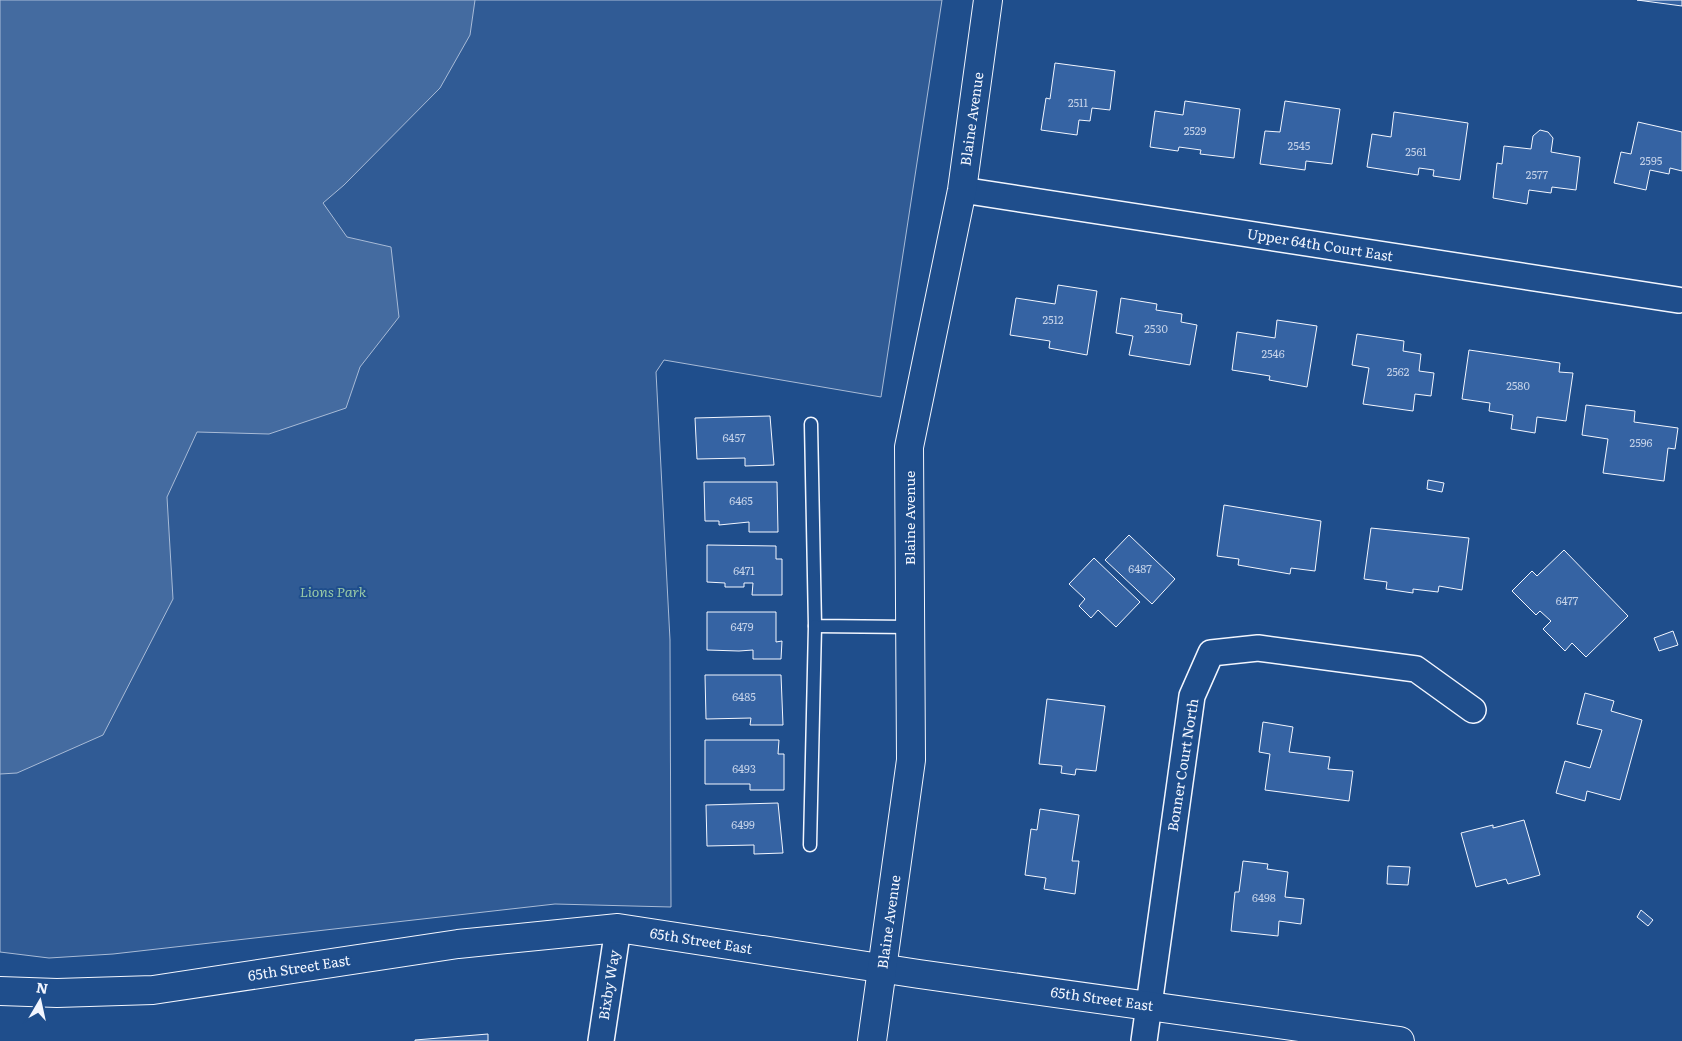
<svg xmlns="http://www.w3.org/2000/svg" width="1682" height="1041" viewBox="0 0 1682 1041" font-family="Literata,serif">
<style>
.built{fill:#305b95;stroke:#a8bbd7}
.water{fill:#446ba0;stroke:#a8bbd7}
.building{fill:#3563a3;stroke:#f2f6ff}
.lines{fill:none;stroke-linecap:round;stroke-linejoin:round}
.service-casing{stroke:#f2f6ff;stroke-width:15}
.minor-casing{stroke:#f2f6ff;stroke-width:28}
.tertiary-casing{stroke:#f2f6ff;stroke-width:30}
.service{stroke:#1f4e8c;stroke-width:12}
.minor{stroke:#1f4e8c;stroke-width:25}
.tertiary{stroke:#1f4e8c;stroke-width:28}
.labels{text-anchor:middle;stroke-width:4;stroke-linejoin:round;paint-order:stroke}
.number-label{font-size:11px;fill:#c3d1e8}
.street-label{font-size:14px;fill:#f2f6ff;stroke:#1f4e8c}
.park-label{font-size:14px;font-style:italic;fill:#97c8a6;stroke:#1f4e8c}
</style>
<rect width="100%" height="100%" fill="#1f4e8c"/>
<path class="built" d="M0 0H942L881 397 664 360 656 372 670 640 671 907 555 904 113 954 49 958 0 952Z"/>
<path class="water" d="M0 0H475L470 35 440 88 344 185 323 203 347 237 391 247 399 317 360 367 346 408 269 434 197 432 167 497 173 599 103 735 17 773 0 774Z"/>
<g class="building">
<path d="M1637 0H1682V6Z"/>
<path d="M1055 63 1115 71 1110 110 1092 108 1090 121 1079 120 1077 135 1041 130 1046 98 1050 99Z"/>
<path d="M1185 101 1240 109 1234 158 1200 154 1201 150 1179 147 1178 151 1150 147 1155 111 1183 115Z"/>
<path d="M1285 101 1340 109 1332 164 1306 161 1305 170 1260 164 1265 131 1280 132Z"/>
<path d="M1394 112 1468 123 1460 180 1433 176 1434 170 1419 168 1418 175 1367 167 1372 134 1391 137Z"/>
<path d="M1638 122 1682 132V171L1670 168 1669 174 1650 170 1646 190 1614 183 1621 152 1631 154Z"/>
<path d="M1540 130 1548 132 1553 138 1551 152 1580 157 1576 190 1552 187 1551 193 1529 190 1527 204 1493 198 1497 163 1502 164 1504 146 1531 149 1533 136Z"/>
<path d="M1058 285 1097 291 1087 355 1049 348 1050 341 1010 335 1016 298 1055 304Z"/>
<path d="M1121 298 1157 304 1156 310 1182 314 1181 322 1197 325 1190 365 1129 355 1133 336 1116 333Z"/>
<path d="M1277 320 1317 326 1307 387 1269 380 1270 376 1232 370 1237 332 1275 338Z"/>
<path d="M1357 334 1404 341 1403 351 1421 354 1419 371 1434 373 1431 396 1415 394 1413 411 1363 404 1369 368 1352 365Z"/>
<path d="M1469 350 1560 363 1559 372 1573 373 1566 421 1537 417 1535 433 1511 429 1513 415 1489 411 1490 403 1462 399Z"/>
<path d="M1586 405 1635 411 1634 422 1678 428 1675 449 1668 448 1664 481 1603 473 1608 439 1582 435Z"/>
<path d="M770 416 774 465 745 466V458L697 459 695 418Z"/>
<path d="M1428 480 1444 483 1442 492 1427 489Z"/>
<path d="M704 482H777L778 532H749V522L719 525V521H705Z"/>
<path d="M1224 505 1321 521 1315 571 1291 568 1290 574 1238 565 1239 559 1217 556Z"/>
<path d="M1371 528 1469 538 1462 590 1439 586 1438 592 1413 589V593L1386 589 1387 582 1364 579Z"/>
<path d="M1129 535 1175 579 1152 604 1105 560Z"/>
<path d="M707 545 776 546V559H782V595H752L753 583H744V587H725V583L707 582Z"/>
<path d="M1564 550 1628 616 1586 657 1572 643 1565 651 1543 629 1551 621 1540 611 1536 615 1512 591 1532 571 1537 576Z"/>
<path d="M1094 558 1140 602 1116 627 1098 610 1091 618 1079 606 1085 599 1069 584Z"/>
<path d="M707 612H776V642L782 641 781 659H753V650L739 651 707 650Z"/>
<path d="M1673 631 1678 645 1659 651 1654 638Z"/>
<path d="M705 675H781L783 725H750L751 718 706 719Z"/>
<path d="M1585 693 1614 701 1611 711 1642 720 1620 800 1587 791 1585 801 1556 793 1565 761 1590 768 1602 730 1577 724Z"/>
<path d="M1047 699 1105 706 1096 771 1076 769 1075 775 1061 773 1062 766 1039 764Z"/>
<path d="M1263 722 1293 727 1289 752 1330 757 1328 769 1353 771 1349 801 1265 790 1270 754 1259 752Z"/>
<path d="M705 740H779L778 754H784V790H750V784H705Z"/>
<path d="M778 803 783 853 754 854V845L707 846 706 805Z"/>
<path d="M1040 809 1079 815 1072 861H1079L1075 894 1044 889 1046 878 1025 875 1031 829 1037 830Z"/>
<path d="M1524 820 1540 875 1508 884 1506 879 1476 887 1461 833 1493 825V828Z"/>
<path d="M1243 861 1268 864 1267 869 1288 872 1285 897 1304 899 1301 924 1279 921 1278 936 1231 931 1235 892H1239Z"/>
<path d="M1388 866 1410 867 1408 885 1387 884Z"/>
<path d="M1641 910 1653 920 1648 926 1637 917Z"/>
<path d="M488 1034V1041H415V1040Z"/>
</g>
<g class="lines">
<g class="service-casing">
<g id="service">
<path d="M811 424 815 626 910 627"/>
<path d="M810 845 815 626"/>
</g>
</g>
<g class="minor-casing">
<g id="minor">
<path d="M962 190 1678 300"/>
<path d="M601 1041 618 928"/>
<path d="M1144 1041 1192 696 1211 653 1258 648 1416 669 1473 710"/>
</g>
</g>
<g class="tertiary-casing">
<g id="tertiary">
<path d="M0 991 57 993 153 990 458 944 618 928 919 974 1400 1041"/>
<path d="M872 1041 911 760 909 447 962 190 988 0"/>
</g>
</g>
<use href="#service" class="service"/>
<use href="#minor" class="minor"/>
<use href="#tertiary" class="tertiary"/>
</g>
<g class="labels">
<g class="number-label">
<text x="1078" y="107">2511</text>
<text x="1195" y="135">2529</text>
<text x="1299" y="150">2545</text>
<text x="1416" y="156">2561</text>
<text x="1651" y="165">2595</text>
<text x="1537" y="179">2577</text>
<text x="1053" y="324">2512</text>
<text x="1156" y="333">2530</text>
<text x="1273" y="358">2546</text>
<text x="1398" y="376">2562</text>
<text x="1518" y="390">2580</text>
<text x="734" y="442">6457</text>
<text x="1641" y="447">2596</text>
<text x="741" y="505">6465</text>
<text x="1140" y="573">6487</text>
<text x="744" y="575">6471</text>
<text x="1567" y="605">6477</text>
<text x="742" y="631">6479</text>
<text x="744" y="701">6485</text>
<text x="744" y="773">6493</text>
<text x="743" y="829">6499</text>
<text x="1264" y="902">6498</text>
</g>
<g class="street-label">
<text transform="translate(972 119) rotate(-82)" y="5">Blaine Avenue</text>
<text transform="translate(1320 245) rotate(9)" y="5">Upper 64th Court East</text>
<text transform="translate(910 518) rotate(-90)" y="5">Blaine Avenue</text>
<text transform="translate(1183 765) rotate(-81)" y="5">Bonner Court North</text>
<text transform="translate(889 922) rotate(-82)" y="5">Blaine Avenue</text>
<text transform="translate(701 941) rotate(9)" y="5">65th Street East</text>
<text transform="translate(299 968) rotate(-9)" y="5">65th Street East</text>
<text transform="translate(609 985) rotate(-81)" y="5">Bixby Way</text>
<text transform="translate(1102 999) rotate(8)" y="5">65th Street East</text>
</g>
<g class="park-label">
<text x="333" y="597">Lions Park</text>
</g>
</g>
<g transform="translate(40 1001) rotate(9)" stroke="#1f4e8c" stroke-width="4" paint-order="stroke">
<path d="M0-4L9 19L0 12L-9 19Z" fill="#f2f6ff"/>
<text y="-8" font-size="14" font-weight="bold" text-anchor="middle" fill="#f2f6ff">N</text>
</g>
</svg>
